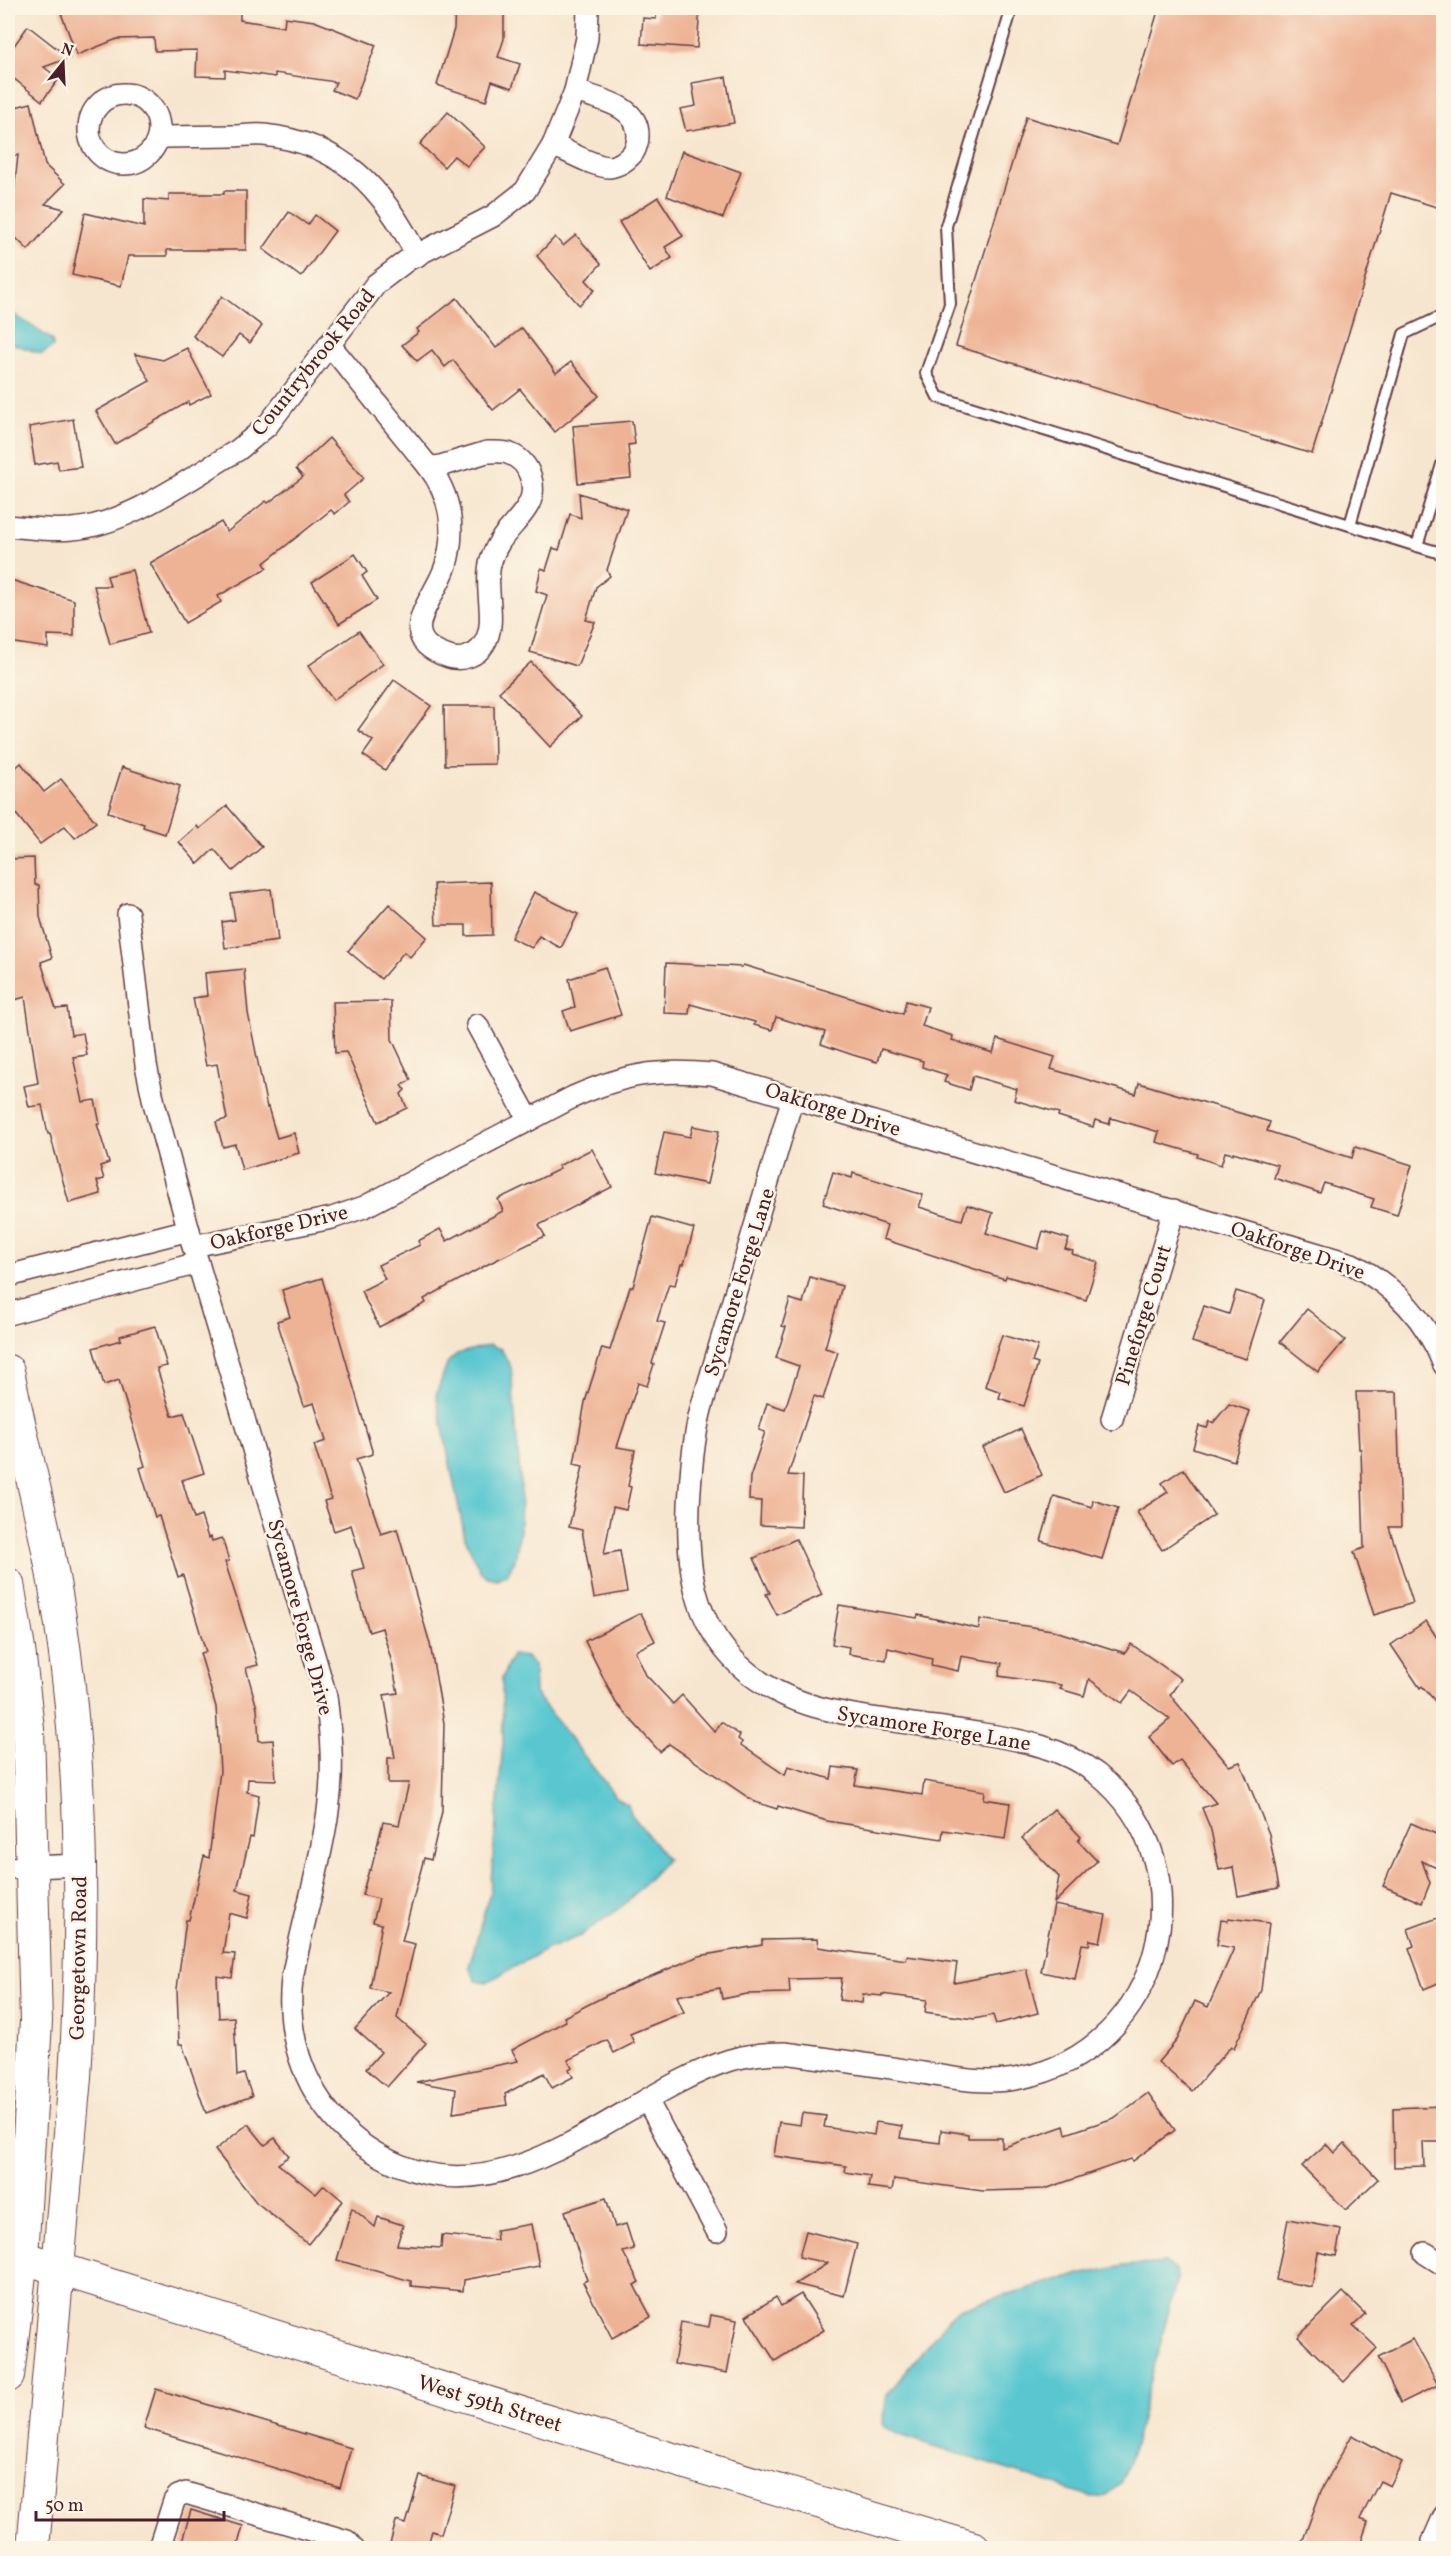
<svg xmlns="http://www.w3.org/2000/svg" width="1451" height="2556" viewBox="0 0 1451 2556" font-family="Vollkorn,serif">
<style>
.water{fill:#5ac7d0;stroke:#52737e;stroke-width:1.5}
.building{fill:#eeb395}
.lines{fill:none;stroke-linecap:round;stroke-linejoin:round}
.lane-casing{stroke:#643d44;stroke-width:14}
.street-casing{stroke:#643d44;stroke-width:24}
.secondary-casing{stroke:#643d44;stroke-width:34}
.lane{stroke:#fff;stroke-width:10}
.street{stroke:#fff;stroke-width:21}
.secondary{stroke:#fff;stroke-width:32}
.labels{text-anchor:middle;stroke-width:5;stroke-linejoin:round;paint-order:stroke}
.street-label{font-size:21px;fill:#4a1f2b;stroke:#fcf5e5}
</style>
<rect width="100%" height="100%" fill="#fcf5e5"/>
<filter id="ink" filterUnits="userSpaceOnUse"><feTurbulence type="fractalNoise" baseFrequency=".0167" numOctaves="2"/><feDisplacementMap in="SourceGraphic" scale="12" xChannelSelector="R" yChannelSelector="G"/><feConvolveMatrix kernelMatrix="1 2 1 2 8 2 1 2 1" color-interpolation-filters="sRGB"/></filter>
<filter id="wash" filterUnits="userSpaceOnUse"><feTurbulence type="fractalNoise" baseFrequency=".008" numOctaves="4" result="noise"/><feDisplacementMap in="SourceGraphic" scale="24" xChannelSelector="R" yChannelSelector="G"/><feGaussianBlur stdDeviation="1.35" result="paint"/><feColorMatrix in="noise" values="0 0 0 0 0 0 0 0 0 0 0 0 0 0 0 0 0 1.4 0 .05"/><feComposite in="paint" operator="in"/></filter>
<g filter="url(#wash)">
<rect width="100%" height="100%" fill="#f7e6cf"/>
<g class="water">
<path d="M8 310 52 340 53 347 42 354 8 342Z"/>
<path d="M489 1345 501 1349 511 1367 521 1488 520 1531 515 1560 507 1574 497 1579 488 1577 480 1571 465 1538 436 1395 448 1362 457 1354Z"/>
<path d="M512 1655 526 1657 534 1665 535 1693 616 1797 628 1805 631 1814 667 1859 625 1904 580 1936 547 1949 485 1983 476 1981 469 1967 490 1892 503 1743 502 1678Z"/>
<path d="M1164 2263 1176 2271 1177 2279 1130 2461 1120 2483 1102 2497H1093L897 2434 882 2424 887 2395 949 2318 959 2309 1063 2278 1124 2266Z"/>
</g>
<g id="blocks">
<g class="building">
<path d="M59 8H240V20L284 27 285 17 314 21 376 45 355 99 332 90 336 82 275 73V77L225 70V77L196 76 197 50 155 51 154 38 117 39 77 55Z"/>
<path d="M455 8H504V39L498 57 520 64 512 88 492 81 486 101 437 85 454 29Z"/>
<path d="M657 8H700L697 48 641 44 643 18 656 19Z"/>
<path d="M1159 8H1443V209L1391 193 1312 454 956 346 1026 117 1117 145Z"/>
<path d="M28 26 69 58 44 67 59 79 42 101 8 74V54Z"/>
<path d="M726 77 734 123 686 131 680 109 696 106 692 83Z"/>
<path d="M31 103 45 165 65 184 45 204 64 209 28 250 8 230V207L13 201 18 155 8 158V109Z"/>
<path d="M448 112 485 147 467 166 454 156 444 167 420 144Z"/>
<path d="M682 151 741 172 723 218 667 196Z"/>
<path d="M224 191H246V250H167V256H128L121 286 72 275 85 213 144 227V199L169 201V194H224Z"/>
<path d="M658 197 683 236 665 247 672 258 650 272 619 222Z"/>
<path d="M289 212 308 225 315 215 335 231 301 277 263 249Z"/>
<path d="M576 235 601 264 586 280 595 290 579 305 537 256 555 237 563 246Z"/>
<path d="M222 296 262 326 250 343 239 335 222 357 193 336Z"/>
<path d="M457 298 496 348 522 328 556 373 571 362 599 396 555 432 520 389 493 410 453 360 445 367 432 350 417 361 402 345 419 332 417 329Z"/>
<path d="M187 348 211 394 189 405 188 402 115 444 96 411 150 381 135 354 163 360Z"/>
<path d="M73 419 81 467 59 470 57 461 35 465 29 427Z"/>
<path d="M632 421 635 444 628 445 631 478 578 483 573 426Z"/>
<path d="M329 438 364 478 344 495 349 502 335 514 331 510 264 563 267 568 218 596 221 602 185 623 150 563 221 522 227 532 266 501 268 503 303 477 296 469Z"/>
<path d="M579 493 627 509 607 570 610 576 596 587 586 620 595 622 577 666 530 652 547 595 536 591 541 568 546 570 553 548 559 550 570 514 581 518Z"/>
<path d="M355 554 367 572 362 576 377 600 339 624 312 582Z"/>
<path d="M132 570 149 633 110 644 94 586H110L107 576Z"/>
<path d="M8 579 74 600V636L48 635V648L8 642Z"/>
<path d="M359 631 383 664 333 700 308 666Z"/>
<path d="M531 662 582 716 550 747 499 692Z"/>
<path d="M394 680 431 706 385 770 363 755 373 741 358 730Z"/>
<path d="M444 706H494L495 764 445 765Z"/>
<path d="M21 763 44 792 61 779 96 822 75 838 65 826 40 844 8 804V774Z"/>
<path d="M122 767 180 786 165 834 143 827 144 824 108 812Z"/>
<path d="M227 806 262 847 233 871 214 849 198 864 179 842 197 826 199 829Z"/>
<path d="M34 858 35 885H39L40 917 52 958 41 962 56 1009 67 1008 71 1035 83 1033 87 1055 73 1057 83 1102 95 1100 100 1124H97L109 1163 100 1166 104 1179 97 1181 101 1194 69 1203 50 1134H48L42 1105 29 1107 24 1086 38 1083 25 997 8 1002V859Z"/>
<path d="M491 882 492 935 466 936V925H436L434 884Z"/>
<path d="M271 889 278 941 225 948 222 922 235 920 231 894Z"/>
<path d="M534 892 578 914 561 948 539 936 532 948 511 938Z"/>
<path d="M389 904 427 937 410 957 404 952 381 979 348 951Z"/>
<path d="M666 963 742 967 743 965 903 1014 906 1001 928 1007 922 1026 953 1036 952 1040 993 1053 997 1039 1055 1057 1051 1069 1136 1094 1139 1083 1270 1122 1267 1131 1352 1158 1355 1147 1412 1165 1397 1215 1371 1207 1374 1199 1324 1183 1320 1193 1274 1178 1278 1165 1233 1152V1154L1225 1152 1221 1165 1197 1157 1198 1154 1156 1142 1159 1132 1111 1118 1109 1124 1095 1120 1093 1127 1058 1116 1059 1113 1014 1100 1017 1089 973 1076 969 1090 944 1082 947 1075 922 1067 923 1061 881 1049 877 1062 853 1055 821 1044 825 1032 776 1017 772 1030 754 1025 755 1022 690 1004 689 1014 664 1013Z"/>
<path d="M605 967 621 1015 570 1031 563 1011 575 1007 569 979Z"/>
<path d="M244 969 248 1013 267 1108 268 1107 277 1138 294 1133 299 1153 242 1170 235 1144 223 1147 216 1122 227 1119 217 1064 206 1066 193 998 207 996 205 973Z"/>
<path d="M391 1001 392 1039 411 1080 402 1085 405 1090 401 1094 407 1108 378 1122 346 1052 335 1053 333 1002Z"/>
<path d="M693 1126 719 1131 707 1184 655 1173 664 1132 690 1137Z"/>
<path d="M592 1149 612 1187 539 1225 545 1236 490 1263 424 1299 426 1303 379 1327 361 1291 385 1279 378 1265 420 1245 418 1241 440 1229 447 1241 503 1211 498 1199 560 1169 558 1166Z"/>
<path d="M833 1172 852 1178 853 1173 923 1195 919 1207 962 1220 967 1205 993 1213 986 1233 1038 1249 1043 1231 1069 1239 1065 1249 1073 1251 1072 1254 1098 1262 1086 1300 1006 1276 1005 1279 883 1239 887 1225 823 1204Z"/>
<path d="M652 1217 694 1229 684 1264H681L675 1285 669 1284 657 1321 665 1323 652 1363 654 1364 647 1386 638 1383 617 1447 635 1450 628 1486 631 1487 626 1510 613 1507 604 1554 620 1551 627 1592 594 1598 582 1530 569 1527 583 1466 574 1464 585 1402 602 1348 610 1350 630 1287H633Z"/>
<path d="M810 1277 842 1286 825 1348 838 1352 823 1399 814 1396 788 1475 803 1476 801 1527 760 1525 761 1501 749 1500 750 1477 765 1432 759 1430 767 1403 785 1409 799 1366 776 1358 786 1327 782 1326 790 1299 803 1303Z"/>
<path d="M322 1278 373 1454 356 1459 381 1534 397 1529 430 1644 444 1723 442 1811 431 1860 424 1858 402 1941 415 1944 397 2018 426 2043 387 2087 366 2069 381 2052 355 2029 389 1992 370 1988 382 1924 373 1922 379 1899 362 1895 369 1870H371L383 1822 399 1825 409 1783H388V1758H395L384 1695 398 1693 392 1663 382 1628 369 1632 362 1609 352 1571 364 1568 351 1525 334 1531 324 1501 331 1499 314 1445 326 1441 314 1403 304 1406 277 1321 290 1317 282 1290Z"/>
<path d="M1236 1291 1265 1300 1246 1359 1192 1342 1204 1306 1229 1314Z"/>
<path d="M1307 1309 1345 1340 1318 1372 1280 1342Z"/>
<path d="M155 1326 167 1366 157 1368 172 1416 184 1413 204 1473 182 1480 194 1519 201 1516 208 1538 211 1537 212 1541 222 1538 229 1561 225 1562 258 1665 246 1668 257 1708 259 1741 273 1740 276 1780 248 1779 247 1792 259 1795 253 1838 250 1837 237 1890 252 1894 247 1918 229 1913 223 1953 235 1954 232 1978 217 1976 219 2018 234 2017 237 2076 244 2074 252 2096 206 2113 182 2044H179L177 1989 186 1920H189L204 1856 209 1858 220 1771 216 1707 200 1653 206 1652 183 1575 178 1577 159 1516 155 1517 140 1468 145 1466 119 1380 104 1385 93 1348 121 1340 120 1336Z"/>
<path d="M1002 1335 1038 1346 1032 1362 1038 1364 1024 1406 999 1398 1001 1392 985 1386Z"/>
<path d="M1356 1392H1397L1401 1527H1389L1413 1603 1374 1615 1354 1552 1364 1548 1361 1449H1359Z"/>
<path d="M1229 1404 1250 1411 1234 1461 1193 1448 1199 1426 1207 1428 1210 1421 1213 1423Z"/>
<path d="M1021 1429 1042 1475 1004 1492 983 1447Z"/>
<path d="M1183 1469 1214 1515 1162 1550 1137 1512 1168 1492 1162 1483Z"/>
<path d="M1054 1496 1092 1507 1093 1500 1118 1508 1102 1559 1041 1541Z"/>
<path d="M796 1539 822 1595 777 1615 766 1594 770 1593 754 1558Z"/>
<path d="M839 1605 917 1618 918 1615 979 1629 980 1619 1052 1630 1125 1653 1131 1644 1181 1679 1170 1695 1229 1766 1240 1762 1269 1834 1279 1888 1238 1896 1233 1867 1219 1870 1211 1830 1202 1808 1216 1803 1180 1760 1172 1766 1149 1737 1170 1719 1131 1691 1122 1703 1089 1679 1084 1696 1060 1689 1062 1685 999 1676 1002 1663 961 1656 958 1671 931 1665 932 1659 888 1648 886 1660 848 1654 849 1647 832 1644Z"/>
<path d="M641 1613 655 1641 635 1651 646 1675 673 1704 682 1695 715 1732 721 1722 740 1735 738 1739 742 1742 741 1745 785 1775 788 1766 831 1779 833 1767 858 1770 855 1785 922 1795 924 1781 985 1791 984 1799 1010 1803 1005 1839 943 1830 942 1839 827 1821 778 1806 777 1809 755 1802 669 1744 660 1752 616 1703 585 1641Z"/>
<path d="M1426 1621 1443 1647V1710L1422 1686 1420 1688 1391 1645Z"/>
<path d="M1054 1809 1081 1837 1078 1841 1097 1861 1054 1903 1059 1877 1022 1838Z"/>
<path d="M1411 1823 1443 1837V1871L1422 1861 1430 1883 1422 1903 1383 1886Z"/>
<path d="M1054 1905 1106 1915 1100 1942 1090 1940 1089 1945 1082 1944 1075 1979 1041 1972Z"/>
<path d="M1443 1916V1981L1424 1989 1409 1948 1414 1946 1408 1929Z"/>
<path d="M1228 1918 1269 1923 1261 1990 1234 2048 1231 2046 1192 2091 1158 2062 1177 2040 1195 2001 1208 2007 1234 1948 1217 1945 1221 1920 1228 1921Z"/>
<path d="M817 1939 818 1947 906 1960 907 1956 957 1963 954 1983 1026 1969 1038 2013 996 2024 993 2015 974 2019 925 2012 927 2000 882 1994V1996L863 1994 862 2003 839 2000 842 1978 789 1979 790 1993 747 1994 722 1999 720 1988 677 1996 684 2012 630 2034 634 2043 614 2053 607 2040 568 2060 572 2067 569 2069 573 2077 552 2088 544 2073 505 2094 507 2105 453 2113 456 2089 416 2082 518 2061 512 2050 566 2021 564 2017 609 1994 699 1956 762 1945V1940Z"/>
<path d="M1148 2093 1175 2130 1133 2161 1131 2159 1045 2189 983 2191 894 2179 892 2190 868 2187 870 2176 845 2172 846 2166 774 2156 779 2122 800 2125 802 2113 826 2116 824 2127 874 2135 876 2122 902 2126 900 2138 940 2143 941 2130 968 2134V2138H1002V2148L1064 2126 1066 2134 1114 2118Z"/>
<path d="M1443 2106V2142H1423L1424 2166 1394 2167 1393 2108Z"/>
<path d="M248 2124 265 2145 275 2138 289 2156 278 2164 316 2194 324 2185 343 2201 308 2244 256 2202 215 2150Z"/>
<path d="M1344 2143 1378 2179 1346 2210 1302 2166 1326 2144 1334 2153Z"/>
<path d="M606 2198 615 2227 626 2224 634 2249 623 2252 639 2282 634 2285 651 2317 612 2338 583 2282 587 2280 565 2211Z"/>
<path d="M352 2208 375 2227 378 2217 403 2225 397 2245 441 2248 442 2235 497 2240 496 2230 531 2224 539 2266 464 2280 463 2291 411 2286V2281L337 2260Z"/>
<path d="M1288 2219 1341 2229 1336 2256 1318 2252 1312 2287 1276 2280Z"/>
<path d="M806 2231 857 2244 844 2296 795 2284 828 2263 799 2257Z"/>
<path d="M1343 2292 1365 2314 1353 2325 1377 2348 1344 2382 1298 2337Z"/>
<path d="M801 2294 824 2330 775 2361 746 2316 776 2297 781 2306Z"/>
<path d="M711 2315 737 2320 727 2373 674 2364 681 2322 709 2327Z"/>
<path d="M1413 2339 1438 2385 1401 2403 1378 2357Z"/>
<path d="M156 2389 351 2448 340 2488 144 2428Z"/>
<path d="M1352 2435 1402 2462 1390 2486 1380 2481 1360 2519 1368 2522 1359 2548H1300L1321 2491Z"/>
<path d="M420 2476 455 2486 441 2534 432 2531 427 2548H389L396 2521 406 2524Z"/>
<path d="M191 2510 243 2526 237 2548H180Z"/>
</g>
</g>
</g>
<g filter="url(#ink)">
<use href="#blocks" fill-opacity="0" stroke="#643d44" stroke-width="1.5"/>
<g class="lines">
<g class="lane-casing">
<g id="lane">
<path d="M1012 8 946 226 950 304 926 373 938 397 1417 546 1444 458"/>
<path d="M1350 525 1404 334 1444 315"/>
<path d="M1417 546 1444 554"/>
</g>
</g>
<g class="street-casing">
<g id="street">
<circle cx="124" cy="129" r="35"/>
<path d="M159 137C183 137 207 136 232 136 242 136 253 134 264 135 342 143 384 189 417 256"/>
<path d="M553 145C567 151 595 167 609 167 619 166 627 160 633 153 636 148 638 142 638 136 639 105 598 99 575 91"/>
<path d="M329 344 428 466"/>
<path d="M487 452C494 452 504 451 510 454 530 461 539 489 527 507 513 529 498 535 490 564 484 590 498 622 484 644 477 656 462 661 449 657 390 638 436 599 446 565 456 530 451 495 428 466L437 467Z"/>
<path d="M8 526C29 528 50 531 72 529 128 525 190 478 238 450L267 426 376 284 409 259 493 216 525 191 553 145 575 91 587 38 588 8"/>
<path d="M128 914 146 1065 154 1103 193 1246 326 1696C331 1735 334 1772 328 1811 320 1868 302 1923 292 1979 286 2033 302 2085 340 2125 357 2143 376 2155 399 2165 517 2215 625 2093 730 2060 748 2055 765 2053 784 2053 824 2058 865 2064 905 2070 942 2076 982 2086 1020 2078 1163 2051 1211 1866 1097 1774 1063 1748 1023 1740 983 1734 951 1729 919 1725 887 1720 833 1713 781 1704 739 1665 692 1620 687 1565 689 1505 691 1472 693 1441 701 1409L793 1097"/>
<path d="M477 1025 529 1120"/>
<path d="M193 1246 332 1218 364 1207 573 1097C625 1074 656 1069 712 1074L1352 1264C1395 1286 1427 1321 1444 1365"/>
<path d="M8 1276 189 1230"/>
<path d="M8 1314 198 1263"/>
<path d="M1112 1419 1174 1210"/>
<path d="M8 1868 80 1865"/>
<path d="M647 2100 717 2231"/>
<path d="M1425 2253 1444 2265"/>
<path d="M159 2548 174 2501 178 2496 186 2493 347 2541 353 2548"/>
<path d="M1434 2548 1433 2541 1444 2516"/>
</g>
</g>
<g class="secondary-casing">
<g id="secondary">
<path d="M8 1371C21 1438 40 1504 52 1571 83 1738 85 1908 75 2077L33 2548"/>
<path d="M8 1584 19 1649 28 1729 36 2021 22 2257 8 2376"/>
<path d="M8 2253 608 2440 974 2548"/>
</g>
</g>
<use href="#lane" class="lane"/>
<use href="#street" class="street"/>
<use href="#secondary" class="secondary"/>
</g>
</g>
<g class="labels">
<g class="street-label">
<text transform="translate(313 362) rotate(-51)" y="7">Countrybrook Road</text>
<text transform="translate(833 1109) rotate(17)" y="7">Oakforge Drive</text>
<text transform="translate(279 1227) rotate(-13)" y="7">Oakforge Drive</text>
<text transform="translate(1298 1250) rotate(19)" y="7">Oakforge Drive</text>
<text transform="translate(739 1282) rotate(-73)" y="7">Sycamore Forge Lane</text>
<text transform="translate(1143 1315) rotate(-73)" y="7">Pineforge Court</text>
<text transform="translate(301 1617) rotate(75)" y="7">Sycamore Forge Drive</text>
<text transform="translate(934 1728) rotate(9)" y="7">Sycamore Forge Lane</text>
<text transform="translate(78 1958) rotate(-89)" y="7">Georgetown Road</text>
<text transform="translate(490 2403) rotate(17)" y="7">West 59th Street</text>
</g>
</g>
<rect width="1451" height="2556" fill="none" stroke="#fcf5e5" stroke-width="30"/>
<g transform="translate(63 63) rotate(18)" stroke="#fcf5e5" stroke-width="4.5" paint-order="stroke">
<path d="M0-4.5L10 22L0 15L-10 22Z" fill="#4a1f2b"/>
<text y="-9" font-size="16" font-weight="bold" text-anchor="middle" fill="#4a1f2b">N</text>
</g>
<path d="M36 2511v9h188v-9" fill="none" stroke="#4a1f2b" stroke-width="3"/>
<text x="45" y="2511" font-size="18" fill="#4a1f2b" stroke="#fcf5e5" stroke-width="4.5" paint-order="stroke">50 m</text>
</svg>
